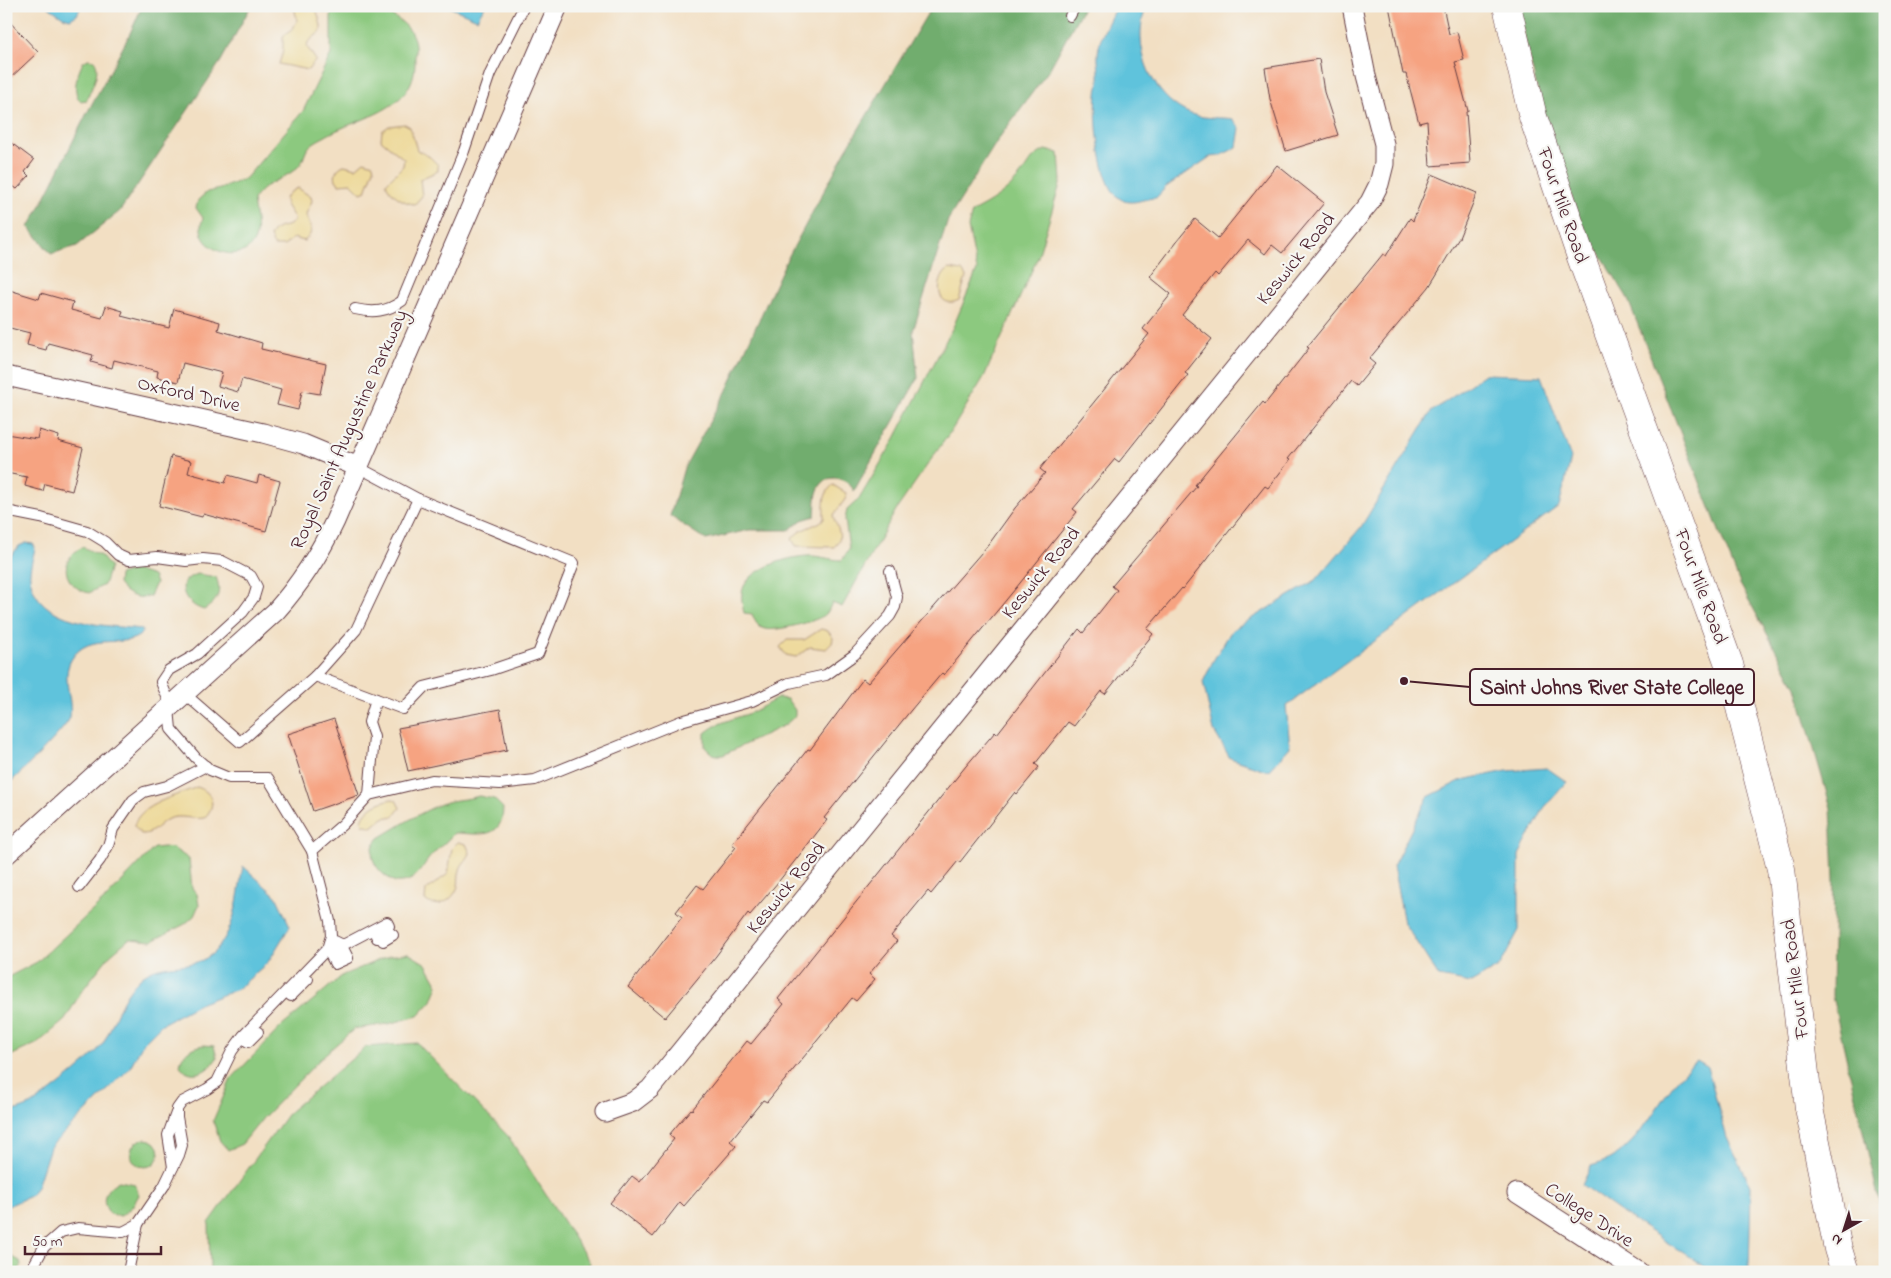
<svg xmlns="http://www.w3.org/2000/svg" width="1891" height="1278" viewBox="0 0 1891 1278" font-family="'Indie Flower',sans-serif">
<style>
.green{fill:#8cc97f;stroke:#6b7455}
.forest{fill:#71ad6e;stroke:#5e664c}
.sand{fill:#eeda9e;stroke:#9c7c64}
.water{fill:#5ec3dc;stroke:#547184}
.building{fill:#f6a381}
.lines{fill:none;stroke-linecap:round;stroke-linejoin:round}
.service-casing{stroke:#633c42;stroke-width:12}
.minor-casing{stroke:#633c42;stroke-width:21}
.secondary-casing{stroke:#633c42;stroke-width:29}
.service{stroke:#fff;stroke-width:10}
.minor{stroke:#fff;stroke-width:19}
.secondary{stroke:#fff;stroke-width:28}
.labels{text-anchor:middle;stroke-width:4.5;stroke-linejoin:round;paint-order:stroke}
.street-label{font-size:20px;fill:#4a1f2b;stroke:#f6f6f2}
.leader{fill:none;stroke:#4a1f2b;stroke-width:2}
.callout-dot{fill:#4a1f2b;stroke:#f6f6f2;stroke-width:2}
.callout{fill:#f6f6f2;stroke:#4a1f2b;stroke-width:2}
.callout-label{font-size:21px;text-anchor:middle;font-weight:bold;fill:#4a1f2b}
</style>
<rect width="100%" height="100%" fill="#f6f6f2"/>
<filter id="ink" filterUnits="userSpaceOnUse"><feTurbulence type="fractalNoise" baseFrequency=".02" numOctaves="2"/><feDisplacementMap in="SourceGraphic" scale="10" xChannelSelector="R" yChannelSelector="G"/><feConvolveMatrix kernelMatrix="1 2 1 2 8 2 1 2 1" color-interpolation-filters="sRGB"/></filter>
<filter id="wash" filterUnits="userSpaceOnUse"><feTurbulence type="fractalNoise" baseFrequency=".0096" numOctaves="4" result="noise"/><feDisplacementMap in="SourceGraphic" scale="20" xChannelSelector="R" yChannelSelector="G"/><feGaussianBlur stdDeviation="1.12" result="paint"/><feColorMatrix in="noise" values="0 0 0 0 0 0 0 0 0 0 0 0 0 0 0 0 0 1.4 0 .05"/><feComposite in="paint" operator="in"/></filter>
<g filter="url(#wash)">
<rect width="100%" height="100%" fill="#f2dfc3"/>
<g class="green">
<path d="M331 6H381C391 18 407 20 413 37 416 43 415 52 415 59 417 112 359 116 324 137 320 139 312 143 309 147 304 152 304 162 298 167 283 181 268 179 253 200 254 211 258 224 256 235 249 270 189 251 203 218L196 208 198 200 207 192 220 189 246 178 303 111 331 54Z"/>
<path d="M88 59 94 60C102 71 91 88 87 100L80 101C71 89 78 74 83 62Z"/>
<path d="M1045 150 1059 153 1061 181 1038 257 984 377 953 428 896 510 842 607 832 603C830 606 829 611 826 614 819 621 775 632 765 629 757 627 755 621 752 614L744 613C742 604 740 595 744 586 754 567 788 557 807 556 818 555 830 560 842 560L849 549 845 519 847 510 859 499 892 444 954 325 977 270 968 227 972 212C990 203 1006 193 1019 177 1030 164 1028 159 1045 150Z"/>
<path d="M83 547 101 556 110 567 104 585 89 593C63 587 57 559 83 547Z"/>
<path d="M135 570 153 576 156 583 150 596C137 600 126 595 118 584L119 575Z"/>
<path d="M198 574 216 577C222 592 218 601 204 610 184 605 172 580 198 574Z"/>
<path d="M778 698 787 699 795 710V716L785 725 723 755C714 756 710 753 705 747V733C717 723 727 721 741 716 754 713 766 704 778 698Z"/>
<path d="M479 796 494 799 503 808C503 842 476 833 454 833 447 842 438 848 431 856 419 870 416 884 395 882 378 873 363 855 379 838 399 826 419 813 441 804 454 799 466 800 479 796Z"/>
<path d="M163 847 173 848 189 859 192 888 197 894 199 905 194 916 185 924 152 941 129 939 110 955 81 992 65 1020 38 1043 6 1058V978L37 962 108 896 154 848Z"/>
<path d="M408 953 426 964 438 985 432 1001 418 1016 388 1024 354 1029 324 1055 263 1118 242 1144 228 1150 220 1141 213 1121 231 1079 281 1027 343 975 389 956Z"/>
<path d="M417 1043 508 1136 590 1263 586 1272H210L209 1223 289 1112 366 1047Z"/>
<path d="M203 1045 214 1046 217 1058C208 1072 192 1080 180 1066 181 1052 192 1048 203 1045Z"/>
<circle cx="145" cy="1153" r="14"/>
<path d="M119 1181 135 1184 139 1195 132 1207 121 1216 110 1214C99 1200 105 1188 119 1181Z"/>
<path d="M7 1254 20 1261 21 1265 19 1272H6Z"/>
</g>
<g class="forest">
<path d="M142 6H251L221 61 120 211 77 246 51 254 29 227C50 190 67 152 86 115 105 79 127 44 142 6Z"/>
<path d="M932 6H1084L1049 70 999 138 948 220 913 331 918 378 854 491C847 477 827 472 819 488 815 496 816 507 815 516L802 520 789 530H749L706 540 670 516 684 468 726 392 785 263 845 152Z"/>
<path d="M1517 6H1885V1227L1832 996 1834 880 1831 808 1796 687 1740 584 1627 297 1580 221 1543 113Z"/>
</g>
<g class="sand">
<path d="M294 6H316C317 14 322 24 321 31L308 42 307 47 316 60 308 70 279 64 283 51V36L292 30 297 21Z"/>
<path d="M405 124 410 127 417 150 430 157 438 165V171L420 179 422 196 415 204C404 204 389 193 386 183L403 166 404 159 381 140 382 131 389 126Z"/>
<path d="M364 161 373 164 374 169 366 191 361 193 351 183 339 184 336 180C334 173 337 168 344 165L356 168Z"/>
<path d="M298 188 311 197 312 201 306 214C308 225 317 231 304 241L293 238 284 246H274L270 237C275 226 280 228 290 225L295 219C287 205 276 198 298 188Z"/>
<path d="M949 269 962 271 966 277 959 300C936 311 934 279 949 269Z"/>
<path d="M833 485 846 493V498L833 516C837 528 845 537 834 547L796 546 792 539C800 527 814 528 824 519 824 506 822 494 833 485Z"/>
<path d="M821 629 828 631 833 638 832 643 826 649 810 647 796 657 786 655 780 647 787 640H804Z"/>
<path d="M197 787C213 792 217 806 204 818 191 820 181 814 168 819 158 824 153 835 141 834L134 826C139 804 177 796 197 787Z"/>
<path d="M392 799 396 800 400 808 394 816 383 818 372 827 363 824 362 820C367 807 379 802 392 799Z"/>
<path d="M458 842 466 844 470 853C468 859 461 864 460 870 458 875 459 881 458 886 454 900 437 911 425 900L426 890 448 874 452 848Z"/>
</g>
<g class="water">
<path d="M47 6H81L77 15 70 19 63 17Z"/>
<path d="M447 6H485L477 19Z"/>
<path d="M1116 6H1147C1129 45 1153 102 1194 115 1206 119 1221 117 1233 119L1240 128 1237 147 1220 156 1210 157 1166 187 1156 198C1142 198 1132 207 1119 198 1100 184 1094 118 1097 95 1097 90 1099 85 1099 80 1100 71 1097 62 1098 53 1099 37 1110 20 1116 6Z"/>
<path d="M1485 374 1541 376 1571 458 1559 506 1286 706 1290 747 1268 771 1230 758 1214 731 1203 682 1213 661 1232 630 1316 580 1361 527 1431 412Z"/>
<path d="M26 543 33 544 35 547C34 556 29 568 30 577 36 626 106 625 142 629V633C126 651 89 629 71 660 61 678 73 698 70 717 69 726 17 777 6 786V562L19 546Z"/>
<path d="M1547 768 1567 782 1544 808 1519 855V930L1500 966 1471 983 1439 977 1404 923 1393 866 1428 797 1462 780 1507 771Z"/>
<path d="M243 866 276 896 290 926 268 962 238 989 199 1004 162 1024 143 1043 129 1069 50 1147 37 1187 30 1196 6 1207V1113C13 1111 21 1109 28 1106 45 1098 94 1058 104 1042 115 1021 121 996 139 979 163 955 198 977 220 945 237 922 238 893 243 866Z"/>
<path d="M1697 1061 1707 1067 1727 1138 1751 1186 1749 1272H1713L1617 1210 1582 1185 1591 1166C1646 1153 1656 1090 1697 1061Z"/>
</g>
<g id="blocks">
<g class="building">
<path d="M1389 6H1443L1449 34 1457 32 1464 60 1455 62 1468 111 1466 112 1470 163 1430 166 1427 121 1419 123 1406 74H1403Z"/>
<path d="M6 18 38 52 6 82Z"/>
<path d="M1319 59 1324 92 1338 135 1286 151 1270 99 1265 68Z"/>
<path d="M6 139 34 160 25 172 29 176 17 189 6 181Z"/>
<path d="M1277 165 1324 203 1282 253 1272 245 1265 254 1248 240 1218 276 1215 273 1182 315 1212 339 1185 373 1188 375 1119 462 1115 459 1073 509 1077 512 1016 588 944 675 942 673 911 710 824 818 827 820 779 881 750 915 748 913 716 956 665 1018 628 987 682 917 676 912 697 885 703 889 736 847 732 844 808 749 810 750 863 679 868 683 989 544 1015 508 1045 473 1040 469 1149 334 1143 329 1171 294 1150 277 1177 241 1195 219 1218 238Z"/>
<path d="M1432 174 1477 193 1459 238 1429 287 1369 359 1375 364 1357 386 1351 381 1288 459 1290 460 1268 488 1265 486 1183 589 1182 588 1147 629 1153 634 1105 694 1101 691 1074 726 1068 722 1035 764 1039 767 1017 794 1015 792 960 862 958 861 931 894 928 891 891 936 897 941 869 974 875 979 856 1001 852 998 767 1102 763 1100 730 1141 736 1146 684 1206 680 1202 653 1237 610 1203 632 1176 640 1182 674 1139 669 1135 691 1109 692 1110 747 1041 751 1044 784 1004 778 999 798 974 966 766 995 732 997 734 1079 629 1083 633 1117 590 1112 586 1197 486 1195 485 1208 469 1263 402 1265 404 1309 348 1307 347 1383 254 1386 256 1410 218 1413 221Z"/>
<path d="M6 289 39 299 41 293 73 302 71 310 102 318 106 306 123 311 121 316 169 328 174 309 220 322 218 330 262 343 261 349 326 364 320 394 302 391 298 410 277 405 281 390 242 379 238 392 218 386 222 373 183 363 178 382 157 377 158 371 114 360 112 368 91 362 93 355 48 343 46 350 27 345 30 333 6 327Z"/>
<path d="M39 430 59 436 58 441 83 448 72 491 45 484 43 491 25 486 27 477 6 473V434L37 439Z"/>
<path d="M171 456 191 461 188 473 225 483 228 475 257 483 259 475 280 481 266 531 203 514 202 517 159 506Z"/>
<path d="M500 709 507 750 408 771 398 728Z"/>
<path d="M334 719 359 795 313 811 288 734Z"/>
</g>
</g>
</g>
<g filter="url(#ink)">
<use href="#blocks" fill-opacity="0" stroke="#633c42" stroke-width="1"/>
<g class="lines">
<g class="service-casing">
<g id="service">
<path d="M1070 16 1075 6"/>
<path d="M355 309C373 313 387 312 402 301L464 151 490 74 524 6"/>
<path d="M6 511 41 518 87 531 105 542 118 555 129 560 157 557 186 561 203 559 222 561 251 576 257 587 254 597 243 612 197 654 169 670 161 682 168 699 171 729 196 758 210 770 229 778H268L312 851 330 921 331 936 327 949 243 1036 232 1051 217 1082 207 1089 182 1102 177 1109V1117L182 1145 179 1155 164 1186 138 1224 123 1232 78 1228 61 1232 44 1247 30 1272"/>
<path d="M315 676 403 709 424 687 491 670 538 654 574 563 418 499"/>
<path d="M185 694 240 742 315 676 356 630 418 499 358 467"/>
<path d="M369 795 374 737 369 722 376 699"/>
<path d="M312 851 343 824 369 795 432 780 500 784 535 780 681 721 752 701 789 683 826 675 854 655 890 616 895 607 897 597 890 571"/>
<path d="M79 887 100 860 108 846 113 829 133 800 144 792 167 786 206 766"/>
<path d="M342 954 338 956 336 954 339 950 344 957 336 960 332 954 337 945 344 950 348 958 335 964 327 949 335 941 343 945 387 922 389 926 375 933 377 938 389 932 393 935 383 941"/>
<path d="M294 987 288 993 291 996 308 979"/>
<path d="M253 1032 246 1040 248 1042 258 1032"/>
<path d="M173 1167 168 1135 176 1113"/>
<path d="M128 1272 138 1224"/>
</g>
</g>
<g class="minor-casing">
<g id="minor">
<path d="M6 376 263 433 303 444 358 467"/>
<path d="M6 855 276 611C301 583 319 555 335 521L558 6"/>
<path d="M605 1112 633 1102 650 1089 1370 202 1379 184 1384 164V144L1366 76 1352 6"/>
<path d="M1517 1193 1639 1272"/>
</g>
</g>
<g class="secondary-casing">
<path id="secondary" d="M1507 6 1533 117 1581 257 1729 664 1781 869 1809 1108 1838 1249 1845 1272"/>
</g>
<use href="#service" class="service"/>
<use href="#minor" class="minor"/>
<use href="#secondary" class="secondary"/>
</g>
</g>
<g class="labels">
<g class="street-label">
<text transform="translate(1564 205) rotate(71)" y="7">Four Mile Road</text>
<text transform="translate(1295 258) rotate(-51)" y="7">Keswick Road</text>
<text transform="translate(189 393) rotate(13)" y="7">Oxford Drive</text>
<text transform="translate(348 429) rotate(-66)" y="7">Royal Saint Augustine Parkway</text>
<text transform="translate(1040 572) rotate(-51)" y="7">Keswick Road</text>
<text transform="translate(1702 586) rotate(70)" y="7">Four Mile Road</text>
<text transform="translate(785 887) rotate(-51)" y="7">Keswick Road</text>
<text transform="translate(1794 979) rotate(-97)" y="7">Four Mile Road</text>
<text transform="translate(1590 1214) rotate(33)" y="7">College Drive</text>
</g>
</g>
<path class="leader" d="M1404 681L1470 687"/>
<circle class="callout-dot" cx="1404" cy="681" r="5"/>
<rect class="callout" x="1470" y="669" width="284" height="36" rx="5"/>
<g class="callout-label">
<text x="1612" y="694">Saint Johns River State College</text>
</g>
<rect width="1891" height="1278" fill="none" stroke="#f6f6f2" stroke-width="25"/>
<g transform="translate(1844 1230) rotate(219)" stroke="#f6f6f2" stroke-width="4" paint-order="stroke">
<path d="M0-4L9 19L0 12L-9 19Z" fill="#4a1f2b"/>
<text y="-8" font-size="14" font-weight="bold" text-anchor="middle" fill="#4a1f2b">N</text>
</g>
<path d="M25 1246v8h136v-8" fill="none" stroke="#4a1f2b" stroke-width="2.5"/>
<text x="32" y="1246" font-size="15" fill="#4a1f2b" stroke="#f6f6f2" stroke-width="4" paint-order="stroke">50 m</text>
</svg>
